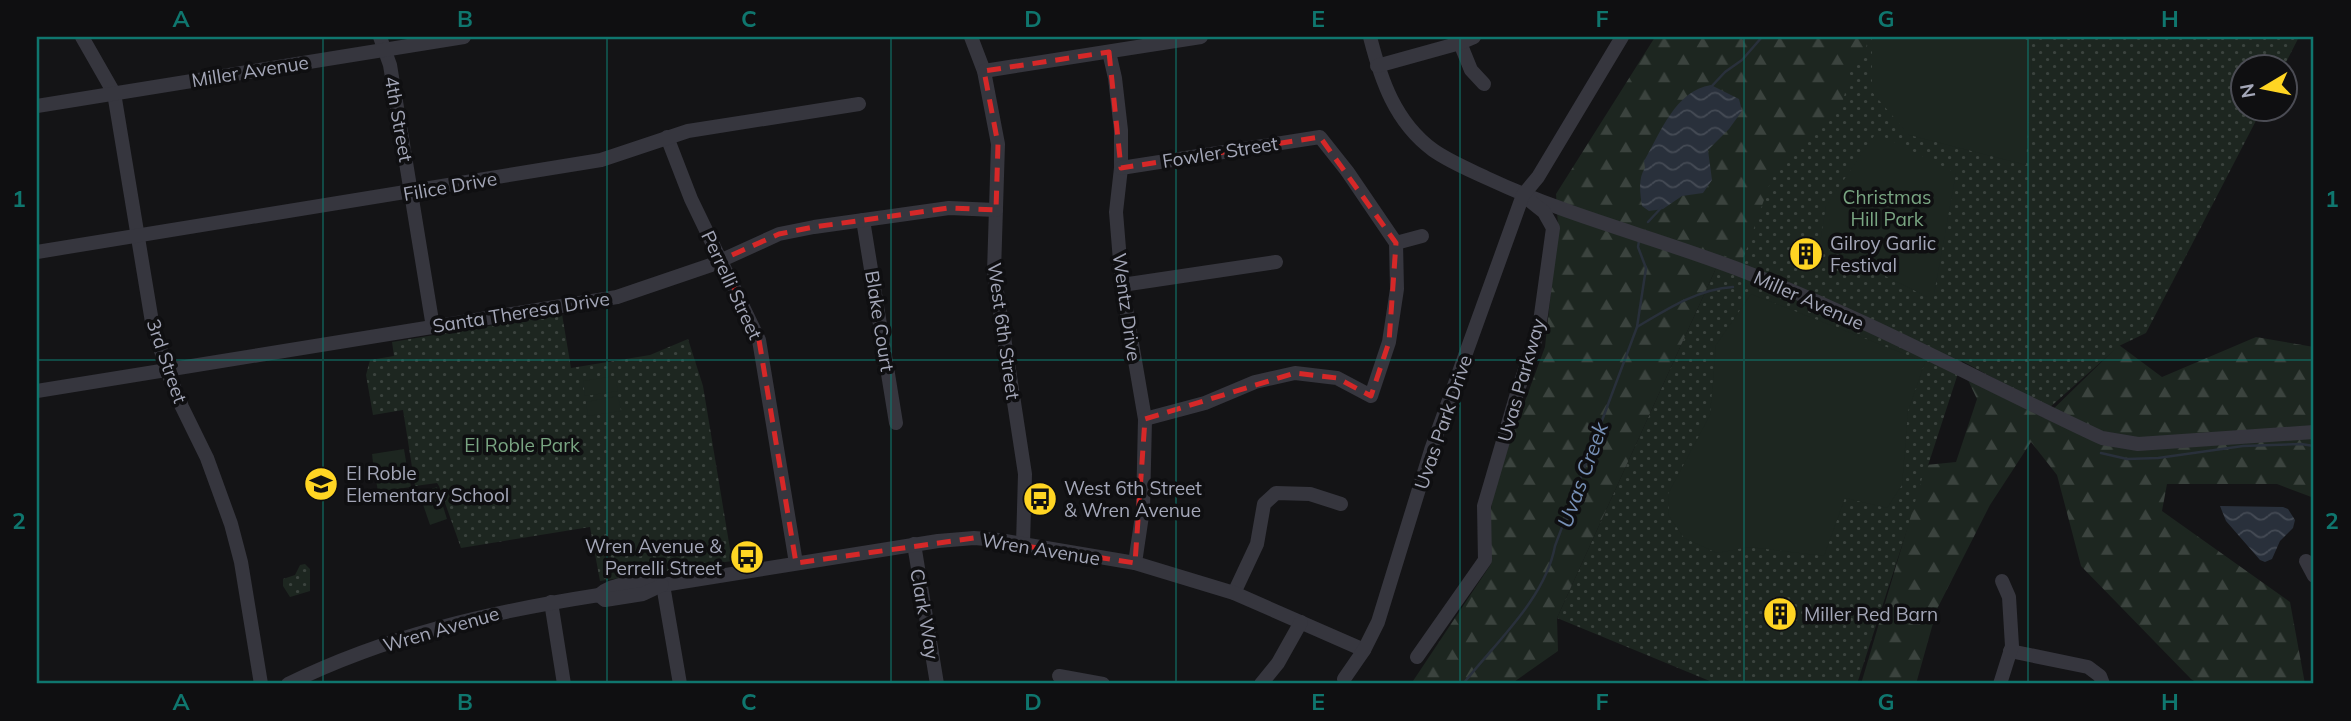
<svg xmlns="http://www.w3.org/2000/svg" width="2351" height="721" viewBox="0 0 2351 721" font-family="Mulish,sans-serif">
<style>
.green{fill:url(#green-dots)}
.forest{fill:url(#forest-firs)}
.pitch{fill:#1d2620}
.water{fill:url(#water-waves)}
.lines{fill:none;stroke-linecap:round;stroke-linejoin:round}
.stream{stroke:#29303b;stroke-width:2.5}
.minor{stroke:#36363e;stroke-width:14}
.marked{fill:none;stroke:#d62828;stroke-width:5;stroke-dasharray:14 9;stroke-linejoin:round}
.grid{fill:none;stroke:#0f766e;stroke-width:2;stroke-opacity:0.55}
.labels{text-anchor:middle;stroke-width:7;stroke-linejoin:round;paint-order:stroke}
.street-label{font-size:19px;fill:#a4a7b8;stroke:#0f0f11}
.park-label{font-size:19px;fill:#79a582;stroke:#0f0f11}
.poi-label{font-size:19px;fill:#a4a7b8;stroke:#0f0f11;text-anchor:start}
.water-label{font-size:21px;font-style:italic;fill:#7790b7;stroke:#0f0f11}
.neatline{fill:none;stroke:#0f766e;stroke-width:2.5}
.grid-label{font-size:23px;text-anchor:middle;font-weight:bold;fill:#0f766e}
</style>
<defs>
<pattern id="green-dots" width="8" height="8" patternUnits="userSpaceOnUse" patternTransform="scale(1.75)"><rect width="8" height="8" fill="#1d2620"/><path d="M2 2h.1M6 6h.1" fill="none" stroke="#3b433e" stroke-width="1.8" stroke-linecap="round"/></pattern>
<pattern id="forest-firs" width="22" height="20" patternUnits="userSpaceOnUse" patternTransform="scale(1.75)"><rect width="22" height="20" fill="#1d2620"/><path d="M5 1l3.5 6h-7zM16 11l3.5 6h-7z" fill="#3b433e"/></pattern>
<pattern id="water-waves" width="16" height="10" patternUnits="userSpaceOnUse" patternTransform="scale(1.75)"><rect width="16" height="10" fill="#29303b"/><path d="M0 5q4-4 8 0t8 0" fill="none" stroke="#454b55"/></pattern>
</defs>
<rect width="100%" height="100%" fill="#141416"/>
<g class="green">
<path d="M1686 37H2299L2284 66H2242V108L2262 109 2146 333 2119 346 2049 408 1962 361 1857 684H1717L1557 618 1722 255Z"/>
<path d="M562 314 571 368 650 355 688 339 703 386 732 561 600 581 590 527 461 548 439 486 437 483 415 486 403 410 373 415 366 375 370 360 394 356 392 342Z"/>
<path d="M305 564 310 569V591L290 597 283 586V579L295 575 300 565Z"/>
</g>
<g class="forest">
<path d="M1655 37H1869L1863 58 1850 72 1841 109 1776 166 1742 262 1722 255 1557 618 1558 651 1511 684H1411L1491 564 1489 523 1495 482 1545 347 1558 226 1556 194Z"/>
<path d="M2256 337 2314 347V498L2277 484H2167L2162 511 2290 602 2305 684H2199L2191 679 2081 566 2057 475 2031 442 1990 505 1937 609 1916 684H1861L1926 465 1956 462 1977 399 1967 378 2044 418 2119 345 2162 377Z"/>
</g>
<g class="pitch">
<path d="M1872 37H2025L2032 64 2026 165 1909 135 1872 92Z"/>
<path d="M1876 133 1956 173 1933 300 1820 243 1826 206Z"/>
<path d="M1751 294 1925 362 1908 411 1902 485 1887 508 1845 498 1824 556 1749 547 1717 553 1684 538 1669 516 1668 494 1710 415 1716 345Z"/>
<path d="M615 376 618 391 585 396 583 381Z"/>
<path d="M618 396 621 411 588 416 586 402Z"/>
<path d="M404 449 407 467 374 472 372 454Z"/>
<path d="M408 468 411 487 378 492 375 474Z"/>
<path d="M437 487 447 519 430 525 419 493Z"/>
</g>
<g class="water">
<path d="M1711 85 1739 99 1742 111 1729 129 1708 150 1712 180 1703 193 1682 196 1663 209 1649 211 1642 206C1640 193 1638 178 1645 168L1644 161C1661 132 1675 91 1711 85Z"/>
<path d="M2220 506 2283 507 2288 509 2295 520 2293 528 2280 541 2272 559 2265 562 2260 560 2226 521Z"/>
</g>
<g class="lines">
<g class="stream">
<path d="M1711 87 1725 72 1742 60 1762 37"/>
<path d="M1648 222 1662 207"/>
<path d="M1637 327C1667 309 1698 289 1733 287"/>
<path d="M2101 453 2127 459 2158 458 2243 446 2301 444 2314 446"/>
<path d="M1463 684C1496 642 1545 599 1555 546L1637 327 1646 268 1638 247 1639 241"/>
</g>
<g class="minor">
<path d="M82 37 114 93 152 322 167 370 182 407 207 458 231 524 241 562 261 684"/>
<path d="M380 37 390 65 433 327"/>
<path d="M971 37 984 71 998 144 994 272 1025 474 1023 544"/>
<path d="M1370 37C1381 80 1395 122 1433 150 1450 162 1470 170 1489 179 1572 218 1662 239 1748 273 1869 320 1984 383 2102 438L2138 444 2314 432"/>
<path d="M1460 43 1471 70 1484 84"/>
<path d="M1109 52 1115 78 1121 130V168L1116 212 1122 285 1145 419 1143 509 1135 563"/>
<path d="M1377 66 1460 43 1474 37"/>
<path d="M984 71 1201 37"/>
<path d="M37 106 464 37"/>
<path d="M667 137 691 199 759 340 796 563"/>
<path d="M1121 168 1320 137 1347 171 1396 243 1397 289 1389 342 1371 396 1337 378 1295 373 1255 382 1205 403 1145 419"/>
<path d="M863 220 896 423"/>
<path d="M1396 243 1422 236"/>
<path d="M37 252 601 160 688 131 859 104"/>
<path d="M1122 285 1276 262"/>
<path d="M37 391 617 297 711 265 779 234 814 227 949 208 996 210"/>
<path d="M914 544 937 684"/>
<path d="M2306 561 2314 576"/>
<path d="M663 585 680 684"/>
<path d="M1234 593 1257 544 1264 504 1276 493 1310 494 1341 504"/>
<path d="M599 595C615 580 643 583 663 585L938 541 974 538 999 540 1135 563 1234 593 1364 650"/>
<path d="M551 602 564 684"/>
<path d="M2010 651 2088 667 2100 676 2103 684"/>
<path d="M1417 657 1485 560 1484 506 1518 390 1539 329 1553 228 1544 212 1529 200"/>
<path d="M1059 676 1103 684"/>
<path d="M1344 679 1364 650 1378 622 1431 450 1523 195 1538 177 1622 37"/>
<path d="M288 684C388 635 490 612 599 595L605 600 643 594 662 585"/>
<path d="M1261 684 1278 663 1301 622"/>
<path d="M2000 684 2012 646 2009 597 2002 581"/>
</g>
</g>
<path class="marked" d="M1109 52 1121 168 1320 137 1396 243 1389 342 1371 396 1337 378 1295 373 1145 419 1135 563 974 538 796 563 759 340 721 260 779 234 814 227 949 208 996 210 998 144 984 71Z"/>
<path class="grid" d="M323 37V684M607 37V684M891 37V684M1176 37V684M1460 37V684M1744 37V684M2028 37V684M37 360H2314"/>
<defs>
<g id="building-disc" transform="scale(1.75)"><circle r="9.5" fill="#ffd523" stroke="#0f0f11"/><path d="M-4-6H4V6H1V3H-1V6H-4ZM-2.5-4.3h1.7v1.8h-1.7ZM.8-4.3h1.7v1.8H.8ZM-2.5-1h1.7V.8h-1.7ZM.8-1h1.7V.8H.8Z" fill="#111"/></g>
<g id="school-disc" transform="scale(1.75)"><circle r="9.5" fill="#ffd523" stroke="#0f0f11"/><path d="M0-5L7-2L0 1L-7-2ZM-4 1L0 2.5L4 1V4Q0 6-4 4Z" fill="#111"/></g>
<g id="bus-disc" transform="scale(1.75)"><circle r="9.5" fill="#ffd523" stroke="#0f0f11"/><path d="M-5-6H5V4H4V6H2V4H-2V6H-4V4H-5ZM-3.5-4V0h7V-4ZM-3.5 1.2v1.5H-2V1.2ZM2 1.2v1.5H3.5V1.2Z" fill="#111"/></g>
</defs>
<g fill-rule="evenodd">
<use href="#building-disc" x="1806" y="254"/>
<use href="#school-disc" x="321" y="484"/>
<use href="#bus-disc" x="1040" y="499"/>
<use href="#bus-disc" x="747" y="557"/>
<use href="#building-disc" x="1780" y="614"/>
</g>
<g class="labels">
<g class="street-label">
<text transform="translate(250 71) rotate(-9)" y="7">Miller Avenue</text>
<text transform="translate(399 119) rotate(80)" y="7">4th Street</text>
<text transform="translate(1220 152) rotate(-9)" y="7">Fowler Street</text>
<text transform="translate(450 186) rotate(-10)" y="7">Filice Drive</text>
<text transform="translate(732 285) rotate(65)" y="7">Perrelli Street</text>
<text transform="translate(1809 300) rotate(24)" y="7">Miller Avenue</text>
<text transform="translate(1127 307) rotate(82)" y="7">Wentz Drive</text>
<text transform="translate(521 312) rotate(-9)" y="7">Santa Theresa Drive</text>
<text transform="translate(880 321) rotate(81)" y="7">Blake Court</text>
<text transform="translate(1004 331) rotate(82)" y="7">West 6th Street</text>
<text transform="translate(167 361) rotate(71)" y="7">3rd Street</text>
<text transform="translate(1521 380) rotate(-74)" y="7">Uvas Parkway</text>
<text transform="translate(1443 422) rotate(-71)" y="7">Uvas Park Drive</text>
<text transform="translate(1041 549) rotate(9)" y="7">Wren Avenue</text>
<text transform="translate(925 614) rotate(80)" y="7">Clark Way</text>
<text transform="translate(441 629) rotate(-16)" y="7">Wren Avenue</text>
</g>
<g class="park-label">
<text x="1887" y="204">Christmas<tspan x="1887" dy="22">Hill Park</tspan></text>
<text x="522" y="452">El Roble Park</text>
</g>
<g class="poi-label">
<text x="1830" y="250">Gilroy Garlic<tspan x="1830" dy="22">Festival</tspan></text>
<text x="346" y="480">El Roble<tspan x="346" dy="22">Elementary School</tspan></text>
<text x="1064" y="495">West 6th Street<tspan x="1064" dy="22">&amp; Wren Avenue</tspan></text>
<text x="722" y="553" text-anchor="end">Wren Avenue &amp;<tspan x="722" dy="22">Perrelli Street</tspan></text>
<text x="1804" y="621">Miller Red Barn</text>
</g>
<g class="water-label">
<text transform="translate(1583 475) rotate(-70)" y="7">Uvas Creek</text>
</g>
</g>
<rect width="2351" height="721" fill="none" stroke="#0f0f11" stroke-width="77"/>
<g transform="translate(2264 88) rotate(260)"><circle r="33" fill="#0f0f11" stroke="#4b4c54" stroke-width="2"/>
<path d="M0-5L12 26L0 18L-12 26Z" fill="#ffd523"/>
<text y="-10" font-size="19" font-weight="bold" text-anchor="middle" fill="#a4a7b8">N</text>
</g>
<rect x="38" y="38" width="2274" height="644" class="neatline"/>
<g class="grid-label">
<text x="181" y="27">A</text>
<text x="465" y="27">B</text>
<text x="749" y="27">C</text>
<text x="1033" y="27">D</text>
<text x="1318" y="27">E</text>
<text x="1602" y="27">F</text>
<text x="1886" y="27">G</text>
<text x="2170" y="27">H</text>
<text x="19" y="207">1</text>
<text x="2332" y="207">1</text>
<text x="19" y="529">2</text>
<text x="2332" y="529">2</text>
<text x="181" y="710">A</text>
<text x="465" y="710">B</text>
<text x="749" y="710">C</text>
<text x="1033" y="710">D</text>
<text x="1318" y="710">E</text>
<text x="1602" y="710">F</text>
<text x="1886" y="710">G</text>
<text x="2170" y="710">H</text>
</g>
</svg>
